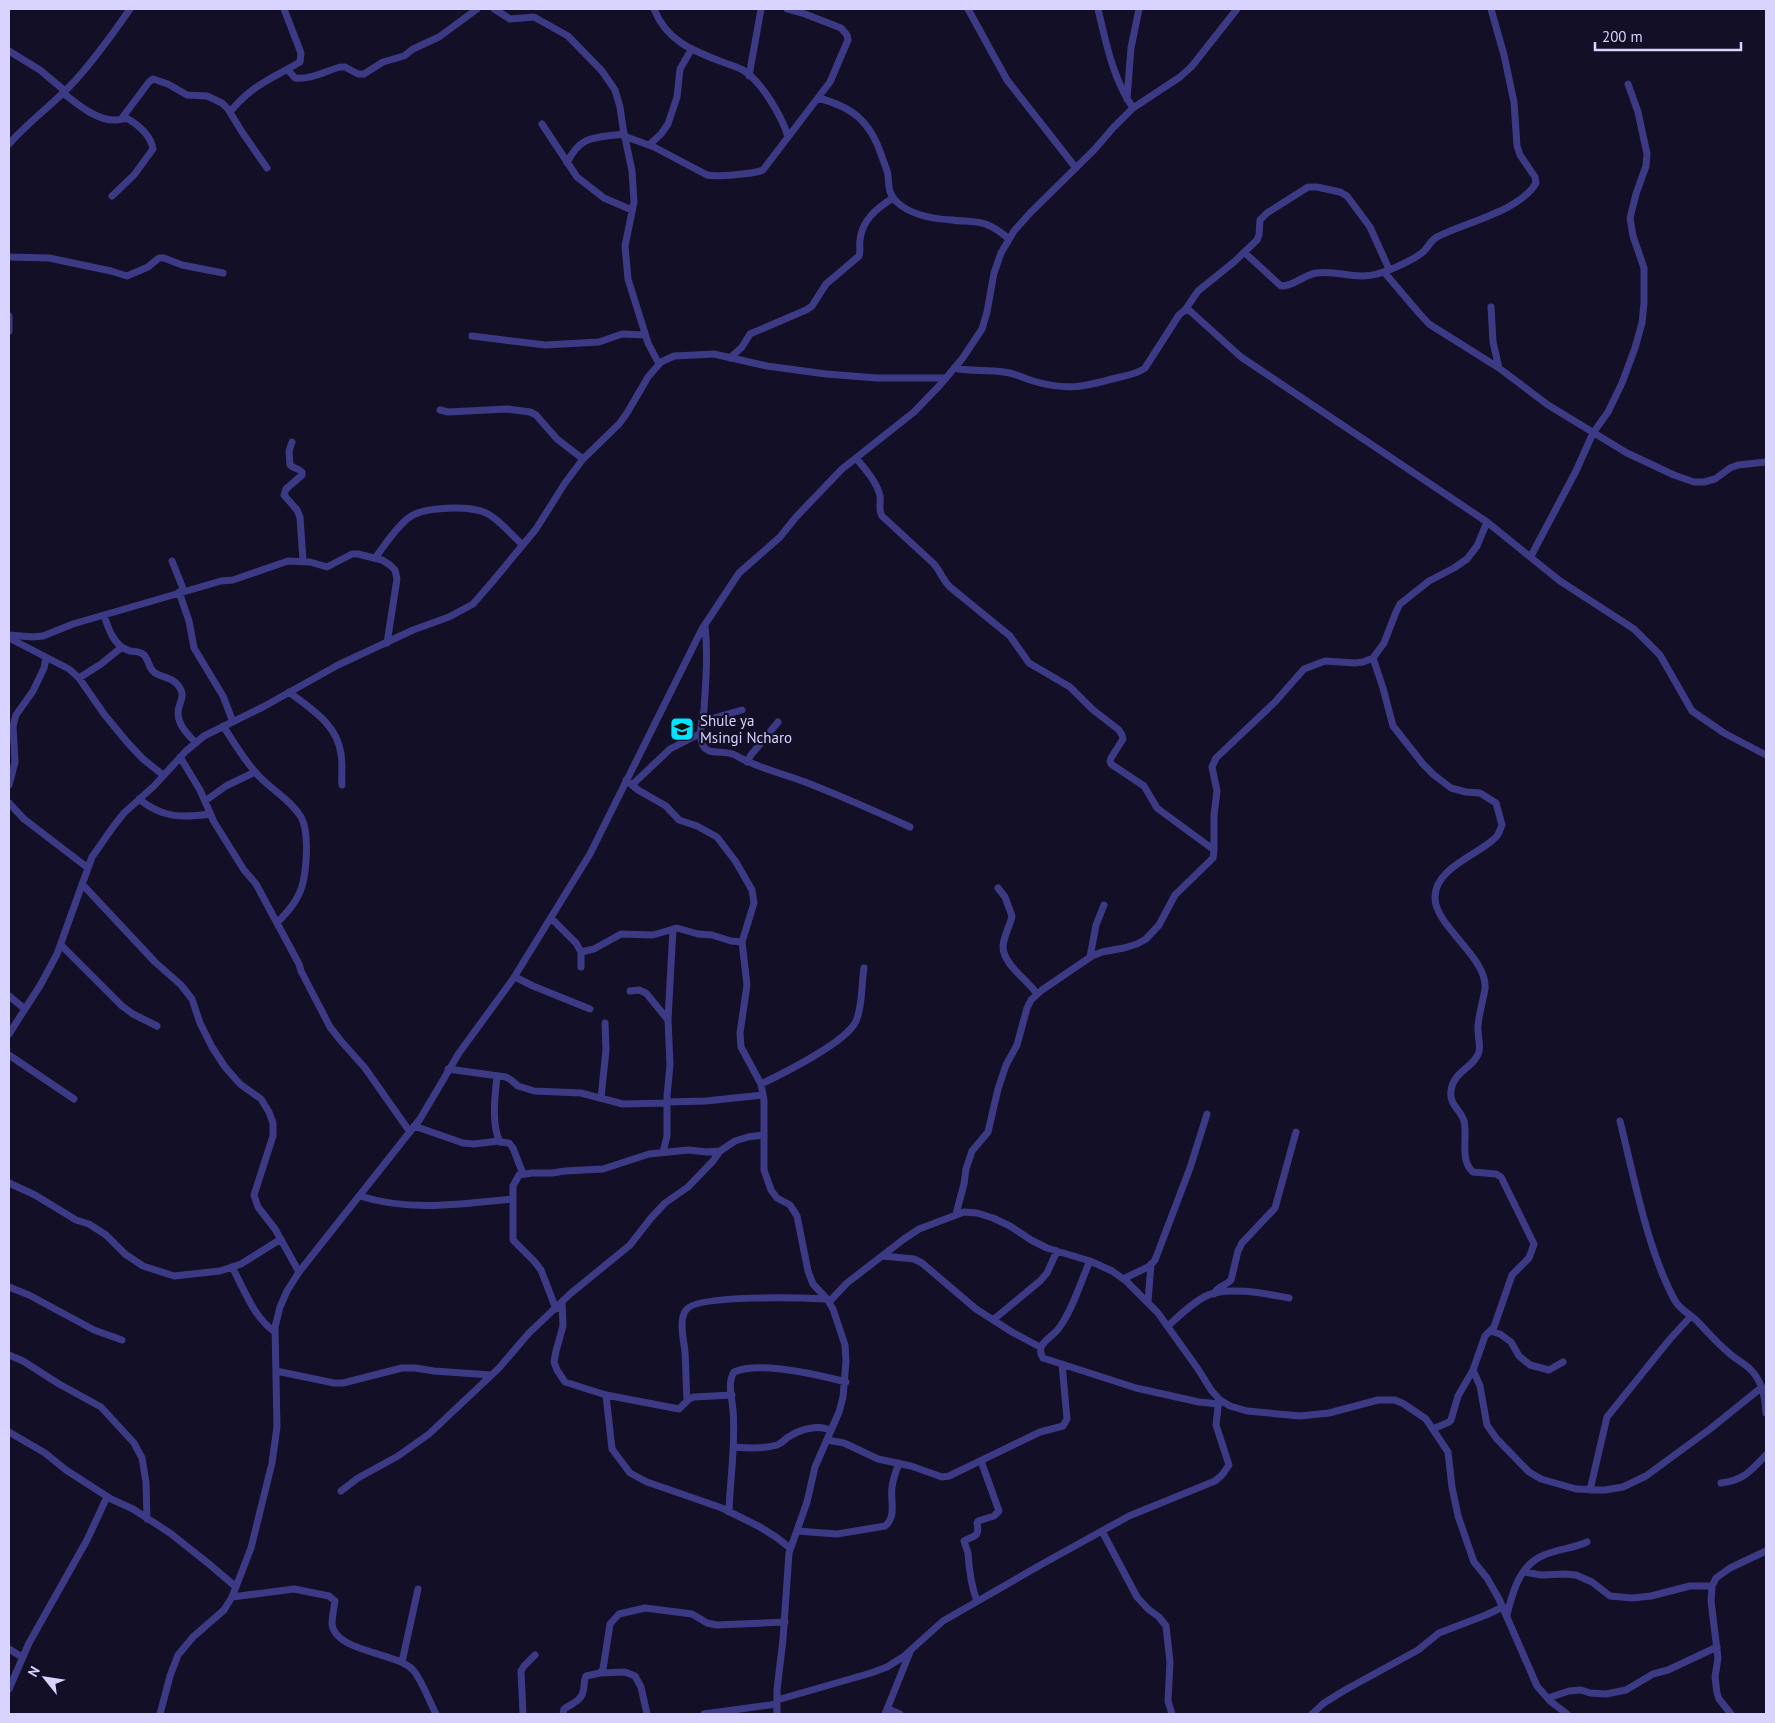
<svg xmlns="http://www.w3.org/2000/svg" width="1775" height="1723" font-family="'PT Sans',sans-serif">
<style>
.lines{fill:none;stroke-linecap:round;stroke-linejoin:round}
.minor{stroke:#3d3a85;stroke-width:7}
.labels{text-anchor:middle;dominant-baseline:central;stroke-width:4.5;stroke-linejoin:round;paint-order:stroke}
.poi-label{font-size:15px;fill:#d9d4ff;stroke:#130f26;text-anchor:start}
</style>
<rect width="100%" height="100%" fill="#130f26"/>
<g class="lines">
<path class="minor" d="M494,9L510,19L534,17L568,36L602,71L615,90L620,107L623,128L632,171L634,202L625,246L628,279L648,343L659,364
M654,9C667,42 694,51 725,63C731,65 737,67 743,70C761,81 782,116 788,137
M968,9L1007,80L1076,168
M1098,9C1106,43 1113,79 1133,108
M9,51L40,70L65,91
M288,70L295,78C310,80 326,71 340,67H345L358,74H364L383,62L404,56L413,49L439,37L477,9
M749,76L761,9
M63,93C77,104 97,121 116,120C120,120 124,118 128,119C139,125 151,136 153,149L134,175L112,196
M818,98C853,107 871,122 882,157C884,163 887,169 888,175C889,187 888,194 898,203C911,215 935,219 952,220C965,222 978,220 990,226C997,229 1003,234 1009,239
M1127,99L1131,48L1139,9
M230,112C252,85 271,79 300,62L301,53L284,9
M122,118L149,82L153,79L168,84L187,95L207,96L222,103L228,109L242,132L267,168
M542,124L577,177L604,198L632,210
M624,136L654,147L707,175C716,177 754,174 763,170L830,82L848,40L847,35L841,28L805,14L787,9
M9,144C28,122 51,106 71,85C93,62 112,35 130,9
M649,145L661,134L668,124L677,97L680,69L691,50
M567,163C581,134 596,138 624,134
M1244,252L1281,286C1295,286 1303,275 1316,273C1337,270 1357,280 1377,274C1389,271 1416,259 1424,251C1429,246 1431,240 1437,237C1466,222 1520,211 1536,183L1535,177L1520,155L1517,146L1514,102L1504,55L1491,9
M9,257L49,258L111,271L127,276L148,267L159,258H164L182,265L223,273
M1384,272L1418,312L1429,324L1499,368L1548,405L1627,453L1674,475L1694,482H1704L1715,479L1730,468L1738,465L1766,462
M1491,307L1493,342L1499,368
M1185,310L1198,291L1234,262L1257,240L1259,235L1260,220L1267,213L1308,187H1317L1340,192L1347,196L1370,227L1389,269
M9,316V331
M472,336L545,345L599,342L622,334L645,335
M730,358L742,347L750,334L806,310L812,306L826,284L859,256C861,250 859,246 860,240C862,220 877,208 893,198
M954,368C971,372 987,369 1004,372C1014,373 1023,378 1033,381C1067,391 1083,387 1116,378C1125,376 1137,374 1145,368L1179,315L1185,310L1190,311L1241,357L1487,522L1560,581L1634,629L1660,655L1692,711L1724,733L1766,755
M440,410L448,412L507,409L530,412L536,415L557,439L583,459
M292,442L289,451L290,465C294,469 299,468 302,472V475L286,489L284,495L297,510L300,517L303,561
M856,458C865,469 877,482 880,496C881,503 878,510 882,516L933,563C940,570 942,579 950,587L1010,636L1029,663L1070,687L1092,709L1119,730L1122,735L1123,739L1111,758L1110,761L1111,764L1144,786L1157,808L1214,850
M1531,556L1576,471L1593,433L1608,412L1622,383L1635,348L1642,323L1644,303V268L1633,236L1630,218L1636,194L1646,166L1647,154L1638,112L1628,84
M375,558C385,545 394,530 407,519C422,506 471,505 488,514C502,522 511,535 523,545
M172,561L184,591
M179,592L189,621L194,648L223,696L233,722
M104,615C108,628 114,647 130,651C135,652 140,651 144,655C150,661 148,670 157,674C164,678 171,677 177,684C188,697 178,701 178,713C178,725 188,735 196,743
M705,625C708,653 706,681 704,709C703,719 698,733 702,743C706,757 724,749 735,755C757,768 781,773 805,782C841,796 875,811 910,827
M9,635L33,637L43,636L73,624L221,581L233,580L288,561L310,562L327,567L352,554H358L382,560L390,565L395,570L397,579L387,643
M9,638L69,669L79,678L104,714L127,742L143,759L163,775
M1373,658L1383,688L1393,726L1423,764L1434,775L1451,788L1466,792L1480,793L1496,803L1502,825C1500,829 1499,835 1495,838C1478,855 1435,868 1435,897C1434,926 1488,957 1485,989C1483,1001 1479,1013 1478,1026C1477,1034 1481,1044 1479,1052C1474,1068 1453,1071 1451,1091C1449,1105 1461,1110 1464,1121C1468,1137 1459,1160 1473,1172L1496,1174L1501,1177L1534,1244L1529,1258L1512,1275L1494,1327L1485,1336L1473,1370L1458,1396L1451,1420L1449,1422L1433,1429
M79,678L101,664L122,647
M289,692C311,709 337,724 341,754C343,764 341,775 342,785
M703,721L742,710
M223,726C234,742 244,760 257,774C270,789 290,799 301,817C310,833 307,880 298,896C293,907 285,914 277,923
M180,757L200,790L214,822L244,870L256,884L299,964L301,971L330,1027L341,1041L365,1068L410,1132
M747,762L751,755L778,722
M626,780L638,790L666,806L679,820L697,826L717,837L736,862L752,890L754,903L742,942L747,985L740,1033L741,1047L761,1084L764,1100V1170L771,1190L777,1198L790,1205L797,1216L808,1271L813,1284L827,1299L833,1309L845,1345L846,1361L843,1397L839,1412L815,1467L807,1502L789,1553L783,1639L777,1690V1714
M9,785L15,762L13,726L16,715L33,691L44,668L46,658
M632,785L670,749L701,733
M139,799C162,818 182,818 210,814
M205,801L226,786L255,772
M9,803L24,819L88,868
M82,884L155,962L181,985L192,999L200,1023L212,1047L225,1067L240,1084L261,1099L269,1112L273,1123V1136L254,1195L258,1207L275,1229L299,1272
M998,888L1005,897L1012,916C1010,926 1004,935 1003,946C1003,965 1027,979 1037,994
M551,918L576,943L581,952V967
M61,945L122,1006L133,1014L157,1026
M581,952L594,949L621,934L653,935L677,928L698,934L712,935L731,941L742,942
M1090,957L1096,925L1104,905
M515,977L533,986L590,1009
M630,991L639,990L646,993L668,1020
M9,996L25,1009
M9,1034L41,984L57,954L92,857L113,827L124,813L154,786L186,751L204,736L263,707L338,665L413,630L449,617L473,604L493,581L536,529L565,483L583,459L619,424L627,413L648,377L661,362L674,356L714,354L767,366L826,374L877,378H946
M9,1055L74,1099
M448,1069L506,1077L511,1080L518,1086L534,1091L581,1093L623,1104L667,1103
M497,1076C495,1095 491,1125 500,1142L509,1143L513,1148L523,1174
M761,1084C782,1074 847,1042 856,1021C863,1005 861,985 864,968
M601,1098L606,1050L605,1023
M667,1102L706,1101L763,1095
M1620,1121C1634,1177 1647,1248 1674,1299C1680,1310 1687,1312 1696,1320C1706,1330 1716,1342 1728,1352C1734,1358 1742,1362 1749,1368C1762,1380 1765,1396 1766,1413
M414,1126L463,1143L474,1144L499,1141
M663,1152L667,1136V1096L670,1065L668,1019L673,929
M9,1183L35,1195L76,1220L89,1224L106,1235L125,1254L143,1266L174,1276L220,1271L241,1264L281,1239
M360,1196C409,1212 461,1204 512,1199
M956,1214L964,1184L966,1169L972,1151L988,1132L998,1089L1006,1065L1017,1045L1027,1008L1031,1000L1042,990L1092,956L1102,952L1124,948L1137,944L1146,939L1159,925L1175,895L1213,858L1214,850V815L1217,791L1212,767L1216,758L1275,702L1304,669L1325,661L1355,663L1363,662L1373,658L1384,643L1396,612L1400,604L1429,581L1454,568L1467,559L1477,546L1487,522
M883,1256L914,1259L922,1263L976,1309L1012,1332L1040,1347
M1090,1261C1080,1283 1073,1309 1059,1328C1052,1338 1034,1344 1043,1358L1136,1388L1199,1402L1218,1404
M232,1267C244,1289 254,1318 275,1332
M1123,1279L1150,1266L1155,1260L1190,1168L1207,1114
M9,1287L29,1295L94,1330L122,1340
M1214,1294C1217,1286 1226,1286 1231,1280L1238,1251L1242,1243L1275,1208L1296,1132
M562,1302L563,1326L556,1351L554,1362L557,1370L565,1382L606,1395L679,1409L689,1399L694,1397L732,1395
M829,1302L847,1283L904,1239L919,1229L964,1212L977,1213L993,1218L1010,1226L1031,1240L1047,1248L1090,1261L1112,1271L1126,1281L1158,1313L1198,1369L1211,1390L1220,1400L1230,1406L1247,1411L1300,1416L1329,1413L1378,1400H1395L1404,1404L1426,1419L1448,1452L1452,1487L1458,1516L1474,1562L1487,1578L1499,1599L1537,1686L1550,1701L1567,1714
M1148,1302L1151,1264
M556,1309L541,1270L534,1261L513,1240V1186L519,1175L532,1173H552L565,1171L603,1169L649,1154L689,1150L706,1152L720,1151
M993,1320L1040,1281L1047,1273L1057,1251
M1168,1326C1180,1315 1193,1302 1208,1295C1229,1286 1267,1294 1289,1298
M1490,1331L1500,1334L1511,1342L1519,1356L1530,1365L1549,1370L1563,1362
M9,1355L23,1361L59,1384L101,1407L134,1443L142,1458L146,1482L147,1519
M1473,1370L1480,1386L1487,1425L1496,1438L1529,1472L1541,1479L1576,1489L1605,1490L1623,1487L1646,1476L1710,1429L1762,1387
M276,1371L334,1383H343L402,1368H415L434,1371L491,1375
M606,1395L612,1449L630,1473L647,1482L722,1508L760,1527L776,1537L790,1548
M687,1401C686,1385 686,1368 685,1352C684,1343 682,1334 682,1325C682,1321 683,1314 686,1310C696,1294 805,1298 827,1299
M9,1432L45,1453L66,1470L111,1499L133,1509L170,1533L209,1564L236,1587
M827,1440L844,1443L878,1459L911,1466L942,1477L949,1476L1040,1432L1063,1426L1067,1419L1062,1364
M734,1447C748,1448 763,1449 777,1445C783,1443 785,1438 790,1436C801,1429 820,1424 831,1431
M1721,1483C1745,1480 1750,1471 1766,1455
M1590,1490L1607,1417L1670,1339L1691,1316
M341,1491L358,1478L398,1456L429,1434L499,1368L529,1333L570,1294L630,1245L651,1218L665,1203L688,1187L713,1161L720,1151L735,1141L748,1137L763,1135
M729,1512C730,1478 736,1444 733,1410C732,1398 727,1383 734,1372C759,1361 819,1375 846,1382
M797,1531L837,1534L885,1526C897,1517 890,1499 892,1487C893,1479 896,1471 899,1463
M1102,1531L1137,1597L1148,1609L1159,1617L1166,1626L1170,1662L1168,1701L1172,1714
M1524,1572L1541,1575L1565,1574L1576,1575L1592,1582L1610,1596L1632,1598L1651,1596L1690,1586H1712
M232,1597L294,1589L329,1596L335,1601C334,1608 332,1617 332,1624C335,1652 396,1652 413,1670C422,1680 429,1701 436,1714
M977,1601C971,1586 969,1569 968,1553C967,1549 965,1545 964,1541C974,1535 980,1538 977,1523L978,1521L994,1516L999,1511L981,1461
M1507,1615C1512,1594 1519,1566 1542,1556C1556,1549 1572,1549 1587,1542
M9,1649L22,1657
M402,1662L418,1589
M600,1673L625,1672L635,1676L641,1687L647,1714
M9,1689L29,1643L87,1540L107,1497
M1548,1698L1569,1691L1581,1690L1590,1693L1606,1694L1626,1690L1653,1674L1668,1670L1717,1647
M777,1700L871,1673L887,1667L903,1657L943,1621L1044,1563L1129,1516L1215,1481L1222,1475L1229,1465L1216,1425L1219,1399
M888,1709L900,1714
M160,1714L170,1676L178,1655L193,1637L224,1610L232,1597L251,1548L272,1463L277,1427L275,1327L280,1307L287,1291L299,1272L420,1119L459,1053L513,979L590,854L702,629L739,573L780,537L796,517L842,469L914,412L940,385L962,359L982,329L987,312L994,273L1001,253L1014,231L1031,212L1094,150L1113,128L1133,108L1180,77L1192,66L1237,9
M523,1714L521,1671L524,1666L535,1655
M563,1714L564,1709C571,1704 581,1701 583,1692C585,1686 583,1682 586,1676L600,1673L603,1669L610,1624L619,1614L645,1608L692,1614L707,1623L717,1625L785,1622
M704,1714L777,1704
M885,1714L910,1652
M1312,1714L1324,1703L1345,1690L1418,1650L1439,1633L1486,1615L1503,1607
M1731,1714L1719,1699L1717,1693L1715,1677L1718,1658L1711,1601L1712,1586L1716,1578L1730,1568L1766,1551"/>
</g>
<defs>
<g id="school-square" transform="scale(1.25)"><rect x="-9" y="-9" width="18" height="18" rx="4" fill="#00e5ff" stroke="#130f26"/><path d="M0-5L7-2L0 1L-7-2ZM-4 1L0 2.5L4 1V4Q0 6-4 4Z" fill="#111"/></g>
</defs>
<g fill-rule="evenodd">
<use href="#school-square" x="682" y="729"/>
</g>
<g class="labels">
<g class="poi-label">
<text x="700" y="720">Shule ya<tspan x="700" dy="17">Msingi Ncharo</tspan></text>
</g>
</g>
<rect width="1775" height="1723" fill="none" stroke="#d9d4ff" stroke-width="20"/>
<g transform="translate(45 1678) rotate(300)" stroke="#130f26" stroke-width="4" paint-order="stroke">
<path d="M0-4L9 19L0 12L-9 19Z" fill="#d9d4ff"/>
<text y="-8" font-size="14" font-weight="bold" text-anchor="middle" fill="#d9d4ff">N</text>
</g>
<path d="M1595 42v8h146v-8" fill="none" stroke="#d9d4ff" stroke-width="2.5"/>
<text x="1602" y="42" font-size="15" fill="#d9d4ff" stroke="#130f26" stroke-width="4" paint-order="stroke">200 m</text>
</svg>
